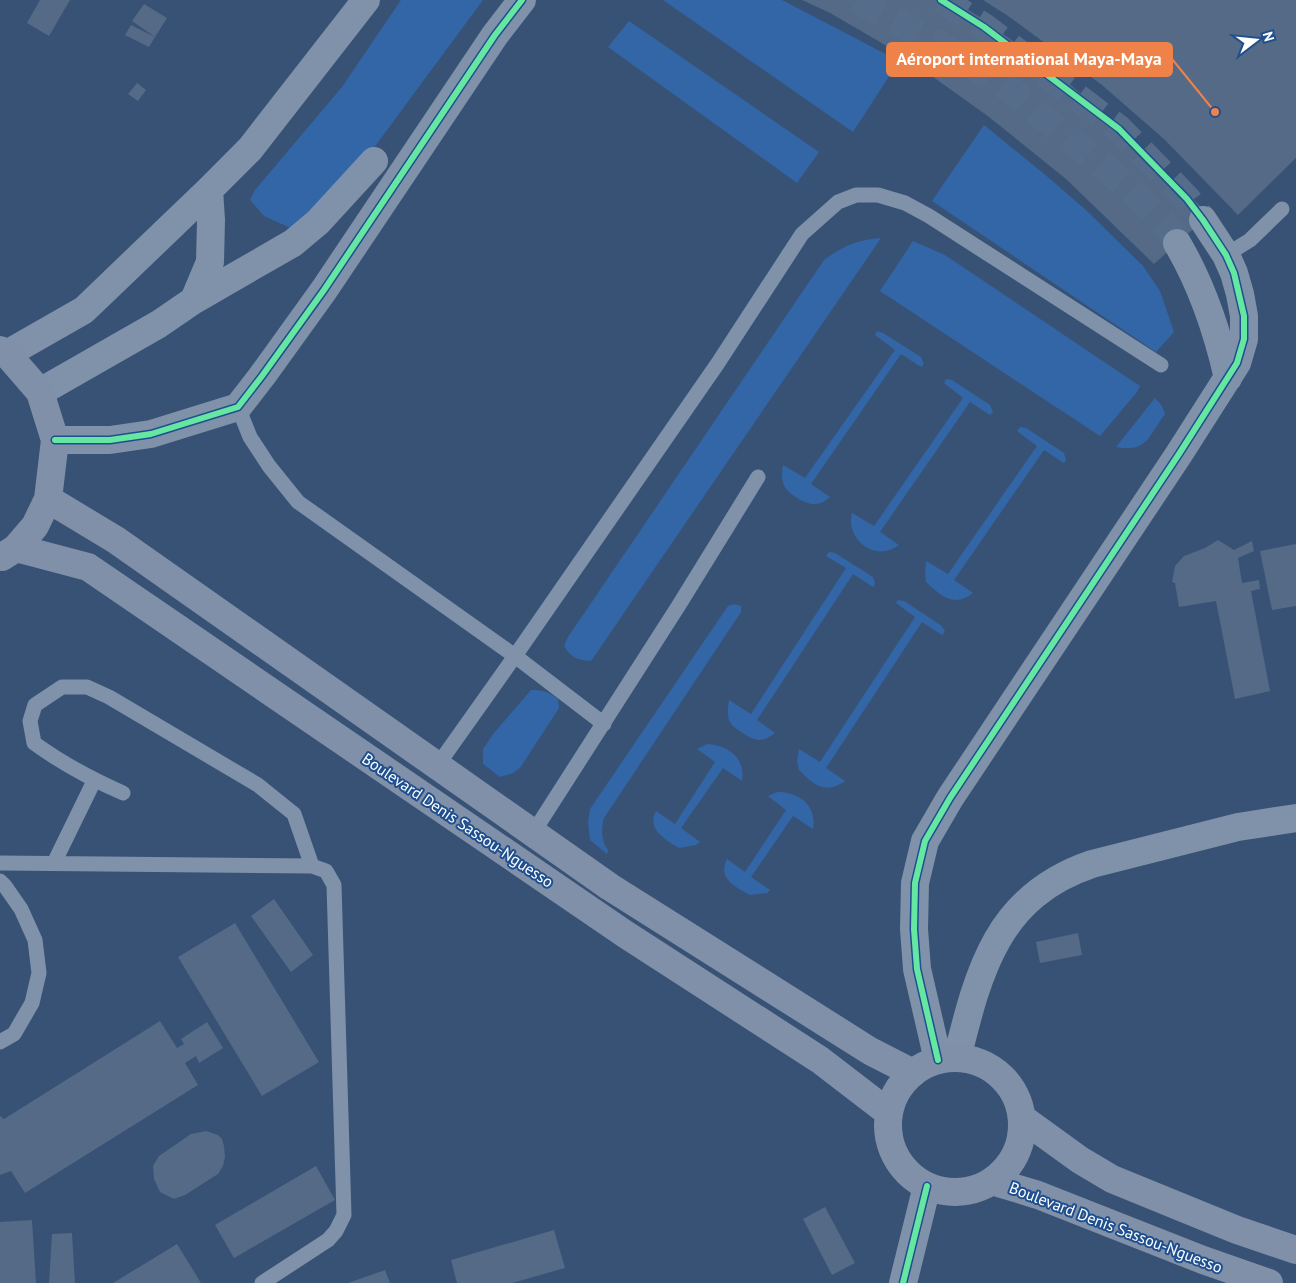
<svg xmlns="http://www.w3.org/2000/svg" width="1296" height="1283" font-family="'PT Sans',sans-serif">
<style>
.green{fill:#3366a6}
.building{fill:#546a86}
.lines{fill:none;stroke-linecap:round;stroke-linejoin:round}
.street-tunnel{stroke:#566c8b;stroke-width:28;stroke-dasharray:28 14;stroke-linecap:butt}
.lane{stroke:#7f92a9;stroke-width:15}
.street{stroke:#7f92a9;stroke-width:28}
.primary{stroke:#7f90a8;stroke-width:28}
.cycleway-casing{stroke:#1f4f8f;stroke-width:9}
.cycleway{stroke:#66e7a1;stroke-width:6}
.labels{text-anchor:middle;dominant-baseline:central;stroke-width:4;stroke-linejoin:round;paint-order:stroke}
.street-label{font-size:16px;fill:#fff;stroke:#1f4f8f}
.leader{fill:none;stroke:#ee8249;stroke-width:2}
.callout-dot{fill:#ee8249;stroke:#1f4f8f;stroke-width:2}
.callout{fill:#ee8249;stroke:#ee8249;stroke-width:2}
.callout-label{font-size:18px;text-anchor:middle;font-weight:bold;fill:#fff}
</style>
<rect width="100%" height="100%" fill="#385276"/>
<path class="green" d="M401,0H483L376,145L328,204L297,231L264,216L250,200L255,190L342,87Z
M663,0H782L899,61L853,132Z
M629,21L819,152L797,183L608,47Z
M984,125L1043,173L1087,211L1143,266L1160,291L1174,332L1156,352L932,201Z
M881,238L591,661C578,660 571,658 564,646L568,637L824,260C843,246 857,240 881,238Z
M913,241L945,255L1140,386L1137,392L1100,436L880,291Z
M877,331L883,333L921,357L924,364L921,367L901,354L811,484L830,497C817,508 808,505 794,496C790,493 785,489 784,485C781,478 782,472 783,465L805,478L895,350L875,335Z
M946,379L952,380L990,405L993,412L990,415L970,402L880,532L899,545C876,563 845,540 852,513L874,526L963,398L944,383Z
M1155,398L1162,406L1165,414C1148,437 1147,453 1116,447Z
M1020,427L1026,428L1064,453L1066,460L1064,463L1044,450L954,580L973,593C954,608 941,596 926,582L925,573L926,561L948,574L1037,446L1017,431Z
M829,552L835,553L873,577L875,584L873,587L853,574L757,720L775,733C761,744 754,741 740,731C736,729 731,725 729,720C727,713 728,707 729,700L751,714L846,568L826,556Z
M898,600L904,601L942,626L945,632L942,635L922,622L826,768L845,781C825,795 814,785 799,770L797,761L799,749L820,762L915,617L896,603Z
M734,604L741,606V612L604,818C601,828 601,841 608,850L607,854L590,840L588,822L590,809L728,606Z
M531,690C543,690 549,692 558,699L559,708L520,768L513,773L500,777L483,764V749L494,733Z
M707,744C728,745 746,758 742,781L723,768L681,828L700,842L696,845L679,848C666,840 646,829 656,811L675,824L715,762L697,749Z
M777,792C799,792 817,805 813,829L793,816L751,877L770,890L767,893L750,895C735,887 717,878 727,859L745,872L786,810L768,796Z"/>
<path class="building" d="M40,0H70L49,36L27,23Z
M802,0H952L983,19L1065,80L1139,145L1209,215L1154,264L1066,179L989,117L904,56L830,13Z
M983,0H1296V158L1238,215L1165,140L1102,85L1008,16Z
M144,4L167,18L155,37L132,21Z
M131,25L155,37L149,47L125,35Z
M137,83L146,90L138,101L128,94Z
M1218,540L1234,550L1252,541L1254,551L1238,558L1242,583L1259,580L1260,589L1251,591L1270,691L1235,699L1216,601L1179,607L1175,583L1172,582L1175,566L1184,556L1205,548Z
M1296,544V606L1272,610L1260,551Z
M274,899L313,955L291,972L251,916Z
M235,923L319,1062L262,1096L178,957Z
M1078,933L1082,955L1040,963L1036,942Z
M160,1021L177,1048L184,1044L181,1039L207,1022L223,1048L199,1063L196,1056L185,1063L198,1085L25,1193L11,1171L0,1175V1116L4,1119Z
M206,1131L218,1135L222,1139L224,1146L225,1157L223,1166L218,1174L185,1195L174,1199L160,1192L154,1179L153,1166L159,1156L191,1134Z
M316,1166L335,1200L234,1258L215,1225Z
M825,1207L855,1263L832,1275L803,1219Z
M32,1220L36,1283H0V1222Z
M554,1230L565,1268L512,1283H457L451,1260Z
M72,1233L75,1283H49L52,1234Z
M177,1244L201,1283H113Z
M385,1270L390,1283H348Z"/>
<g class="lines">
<path class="street-tunnel" d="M857,0L942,46L1008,88L1125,184L1169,229L1177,243
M941,0L984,27L1119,129L1187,199L1203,220"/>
<path class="lane" d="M1226,255L1250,240L1282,209
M238,407L250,437L269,466L298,502L515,656L604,724
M437,766L515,656L718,363L802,234L838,202L856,195H878L905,203L929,216L1161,365
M123,793C91,779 63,764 34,743L30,721L35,705L62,687H87L109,697L258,785L294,814L312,866
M533,833L679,605L758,477
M0,863L312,866L326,871L334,885L344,1215L336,1231L328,1240L262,1283
M54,863L94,781
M0,881L5,886L21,909L35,940L39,973L32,1003L14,1034L0,1042"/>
<path class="street" d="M1177,243C1202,285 1217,330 1228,378
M194,300L210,262L211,220L209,190
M7,354L84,310L209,190L250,149L366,0
M40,392L159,324L194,300L293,243L318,222L374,161
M55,440H110L151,434L238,407L262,376L324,290L495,35L522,0
M957,1058C979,970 997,896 1092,864L1238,827L1296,818
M938,1060L917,969L914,929L915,883L925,841L950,798L1179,454L1237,363L1244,339V316L1240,294L1234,273L1226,255L1203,220
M903,1283L927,1186"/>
<path class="primary" d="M0,350L7,354L40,392L55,440L48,499L35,526L16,548L2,557
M48,499L116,540L610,887L870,1051L913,1073
M16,548L88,567L625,934L820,1060L889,1113
M888 1125a67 67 0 1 1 134 0a67 67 0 1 1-134 0Z
M1022,1118L1080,1160L1112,1179L1237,1230L1296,1250
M992,1181L1038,1195L1203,1260L1269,1283"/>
<g class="cycleway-casing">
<path id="cycleway" d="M55,440H110L151,434L238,407L262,376L324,290L495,35L522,0
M938,1060L917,969L914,929L915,883L925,841L950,798L1179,454L1237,363L1244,339V316L1234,273L1226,255L1203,220L1187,199L1119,129L984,27L941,0
M903,1283L927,1186"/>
</g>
<use href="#cycleway" class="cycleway"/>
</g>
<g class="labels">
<g class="street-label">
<text transform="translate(458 820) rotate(34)">Boulevard Denis Sassou-Nguesso</text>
<text transform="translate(1116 1227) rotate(21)">Boulevard Denis Sassou-Nguesso</text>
</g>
</g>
<path class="leader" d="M1215 112L1172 59"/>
<circle class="callout-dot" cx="1215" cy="112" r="5"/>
<rect class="callout" x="887" y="43" width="285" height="33" rx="5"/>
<g class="callout-label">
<text x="1029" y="65">Aéroport international Maya-Maya</text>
</g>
<g transform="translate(1256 40) rotate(74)" stroke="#1f4f8f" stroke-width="4" paint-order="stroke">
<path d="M0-4L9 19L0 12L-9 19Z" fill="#ffffff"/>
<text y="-8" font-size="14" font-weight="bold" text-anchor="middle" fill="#ffffff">N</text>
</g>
</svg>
